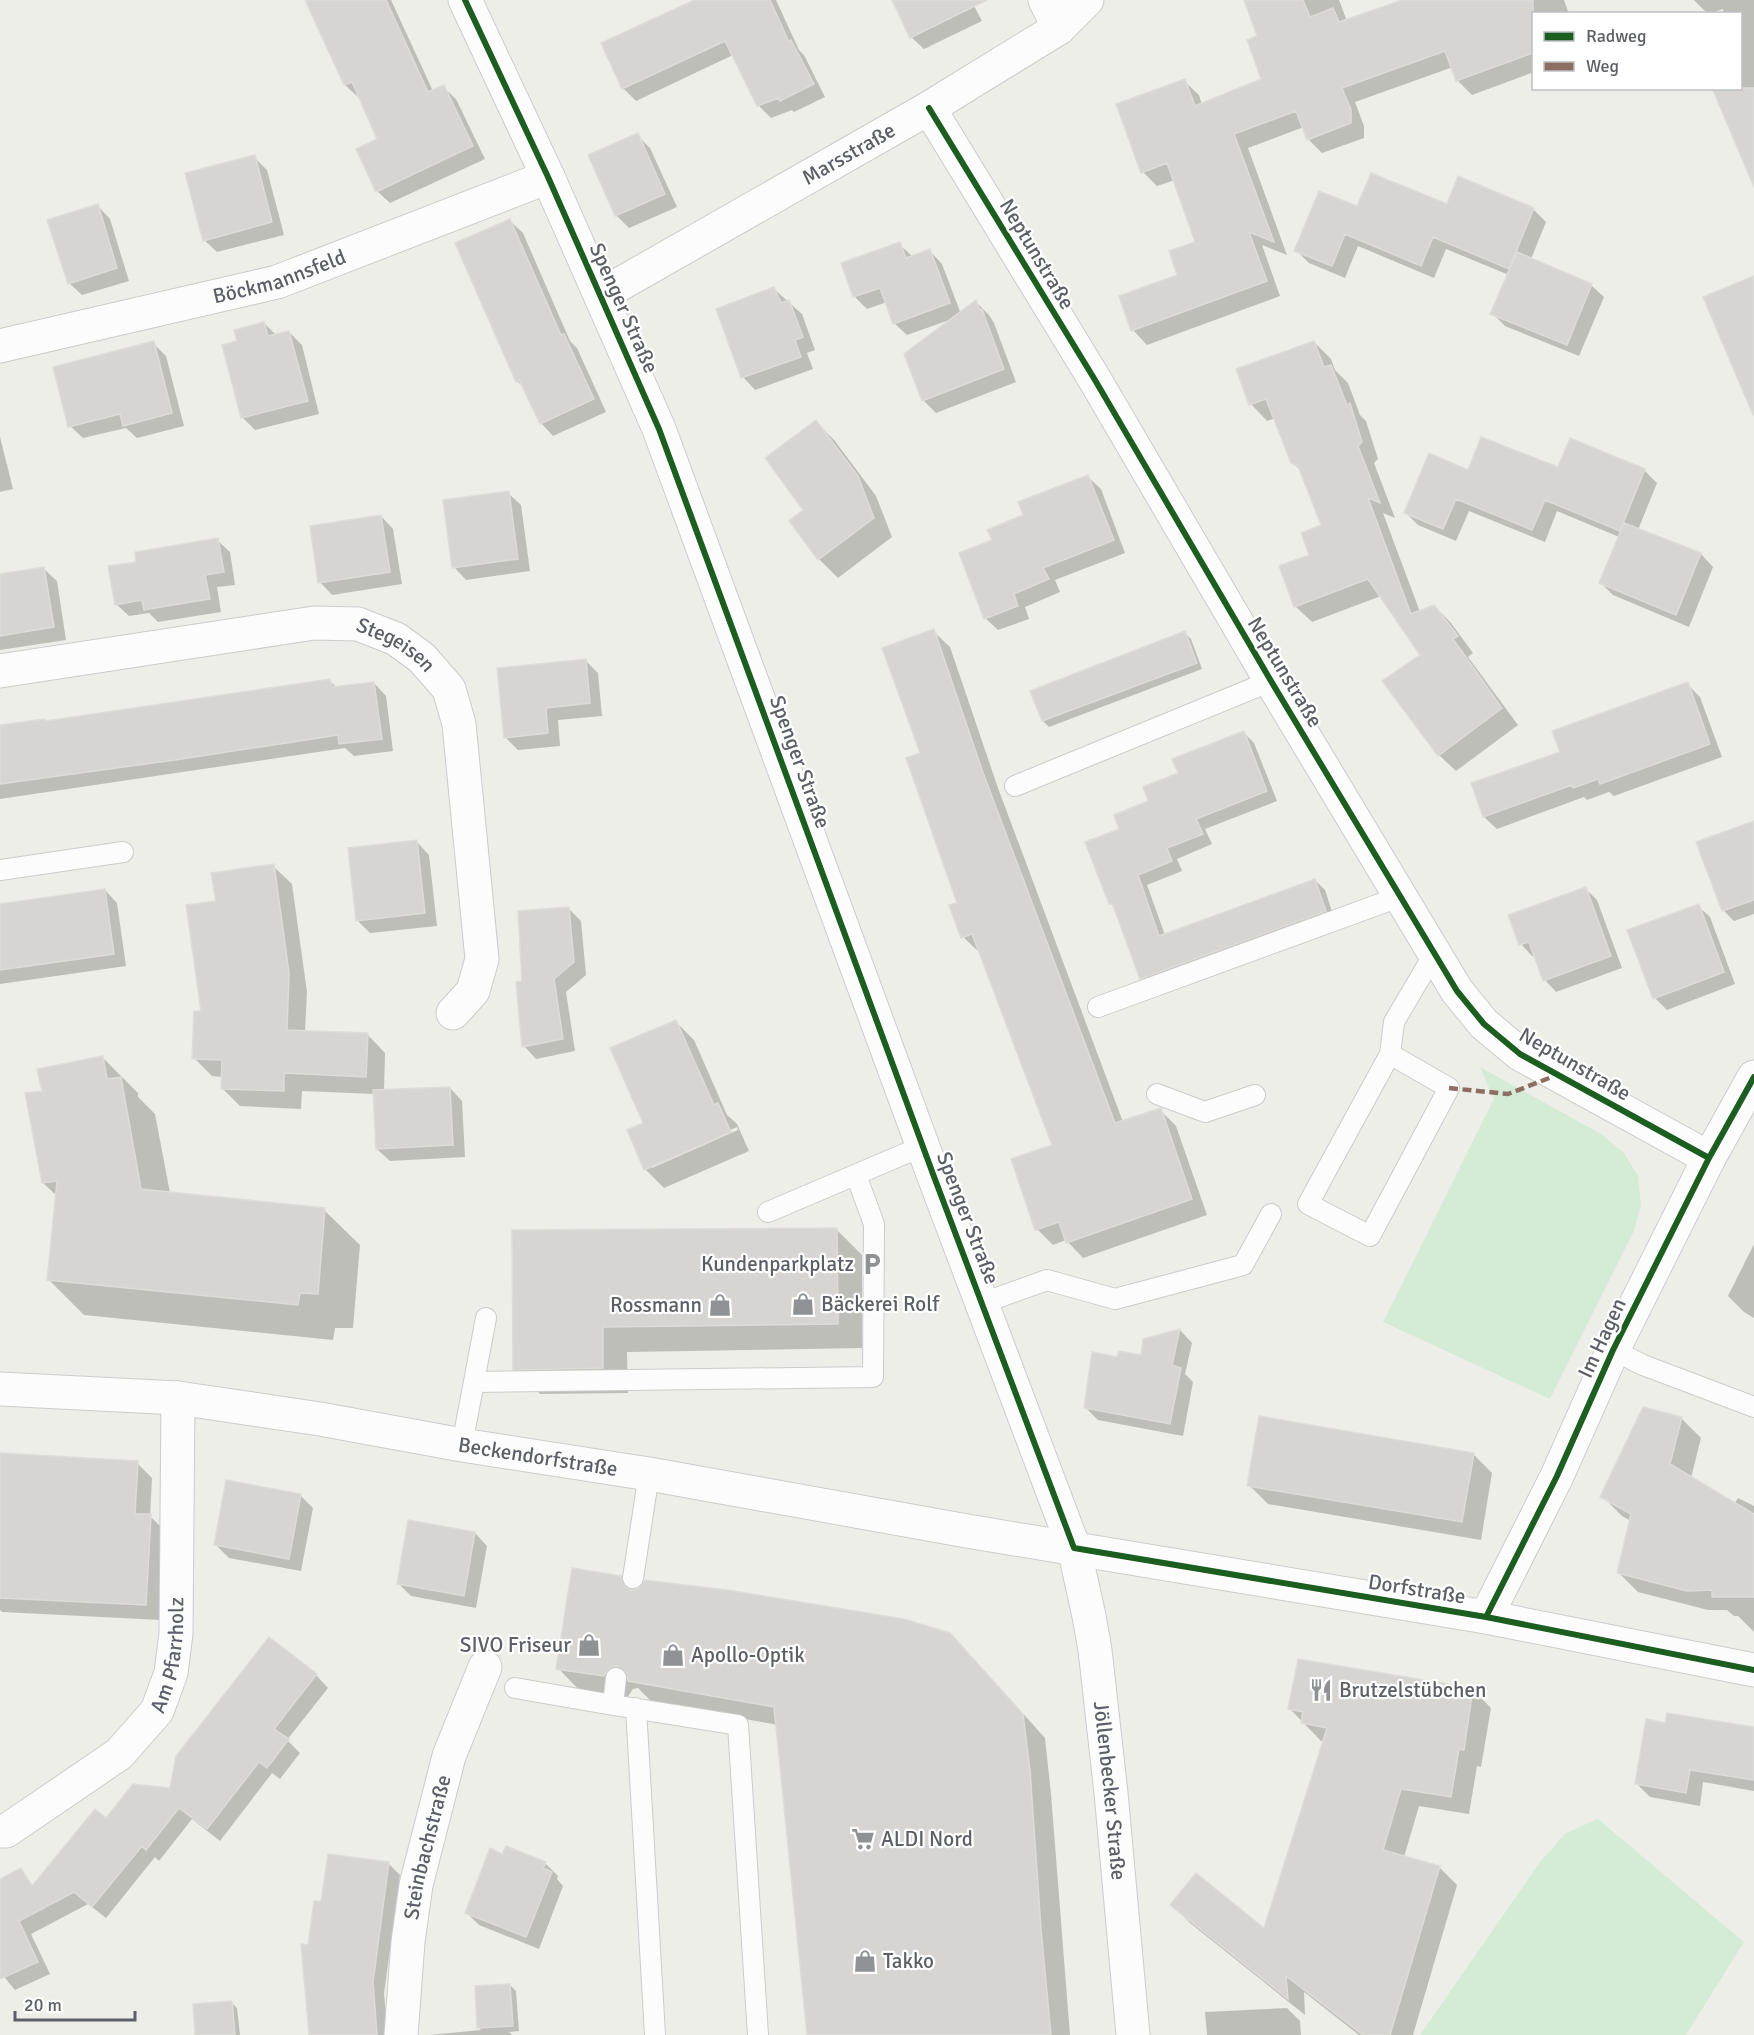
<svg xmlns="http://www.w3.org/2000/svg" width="1754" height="2035" font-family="Signika,sans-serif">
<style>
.green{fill:#d4ecd6}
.shadow{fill:#0003;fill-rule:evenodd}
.building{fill:#d6d5d2;stroke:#dedcd6;stroke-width:1.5}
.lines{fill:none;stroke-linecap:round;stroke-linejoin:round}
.lane-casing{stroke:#caccca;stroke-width:22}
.street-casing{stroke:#caccca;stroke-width:35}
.secondary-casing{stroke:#ccc;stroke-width:35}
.lane{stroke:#fcfcfc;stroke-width:20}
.street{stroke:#fcfcfc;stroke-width:33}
.secondary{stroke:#fcfcfc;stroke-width:33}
.quiet{stroke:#8d6e63;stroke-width:4.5;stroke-dasharray:9 4.5;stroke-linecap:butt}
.cycleway-casing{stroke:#fff;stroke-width:10}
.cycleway{stroke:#1b5e20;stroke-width:6}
.labels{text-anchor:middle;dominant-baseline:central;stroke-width:4.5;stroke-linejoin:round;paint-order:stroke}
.street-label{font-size:21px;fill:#5c5f67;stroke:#fff}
.poi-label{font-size:21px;fill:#5c5f67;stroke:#fff;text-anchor:start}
</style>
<rect width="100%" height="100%" fill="#eeeee8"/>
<path class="green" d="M1480,1067L1601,1134L1624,1153L1638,1176L1641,1205L1634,1231L1550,1399L1383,1322L1494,1099Z
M1598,1819L1744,1942L1686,2035H1420L1540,1862L1566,1833Z"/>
<path class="shadow" d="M307,0H391L433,91L443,87L456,99L485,159L390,203L377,191L379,140L360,96L358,97L345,85Z
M698,0H776L799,50L804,55L825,97L794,112L792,110L771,118L758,105L733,55L636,101L623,88Z
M894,0H971L982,21L924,49L911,37Z
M1245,0H1339L1347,21L1404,0H1564L1569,14H1534V72L1472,95L1458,81L1453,67L1355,102L1364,126V138L1322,153L1308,139L1304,127L1248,148L1287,255L1262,245L1280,296L1147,345L1133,330L1179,276L1197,242L1175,180L1157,186L1143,172L1184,81L1199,95L1202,105L1263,80L1259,37Z
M1694,0H1754V175L1740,88V14H1724L1723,9L1708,14Z
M637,135L650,148L677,207L629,228L616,215Z
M254,157L267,170L284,235L217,252L204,240Z
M98,206L110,219L129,281L82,295L69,283Z
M1447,206L1533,209L1546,222L1531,259L1591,285L1604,297L1579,356L1505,326L1492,313L1509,275L1446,249L1434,278L1358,246L1345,278L1309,263L1296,250L1358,208Z
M510,221L523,233L570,341L577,348L606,412L553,436L541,423L524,388L517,381Z
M899,244L913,257L930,251L942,264L961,314L976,302L989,315L994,323L1016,382L936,413L923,400L952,319L907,335L894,323L887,302L867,309L854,296Z
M774,289L802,314L815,350L807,353L813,369L755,390L743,377Z
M264,323L276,335L289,332L302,345L319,414L255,430L242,417L239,342Z
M1314,342L1331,359L1335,370L1348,383L1360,415L1366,421L1378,459L1374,463L1395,518L1383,513L1420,612L1434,606L1451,623L1473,653L1468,657L1518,725L1456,771L1439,755L1422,655L1381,596L1312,622L1295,606L1322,526L1302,472L1292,462L1275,418L1267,421L1251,404Z
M153,343L166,356L184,426L137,438L126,428L83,438L70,426Z
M816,422L835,441L876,496L892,537L838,578L819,559L806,511Z
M0,437L13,489L0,492Z
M1559,469L1644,470L1657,483L1638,530L1701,554L1713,567L1689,627L1613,595L1601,583L1619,537L1557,511L1545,542L1469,511L1456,541L1418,525L1406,513L1468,472Z
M1088,477L1101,489L1125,553L1055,580L1060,592L1025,607L1029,619L998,630L985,618L1025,516Z
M508,493L521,505L530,571L466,580L454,567Z
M381,516L393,529L402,584L332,595L320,582Z
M217,540L230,552L235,585L217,587L221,612L158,622L149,613L129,616L116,604L138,563Z
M44,569L57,581L66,640L0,650V576Z
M933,631L950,647L998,788L1123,1122L1160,1110L1176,1126L1207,1215L1083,1258L1066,1240L1053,1245L1037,1229L1054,1146L980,953L963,937L959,904L922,754Z
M1185,633L1191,639L1202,669L1049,727L1043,721Z
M585,660L598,673L602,716L558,720L560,746L518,750L505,737Z
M330,681L337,688L374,683L386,696L393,751L354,756L345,748L0,799V728Z
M1687,684L1700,697L1722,757L1614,796L1609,792L1587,800L1584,797L1497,829L1484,817L1472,784L1562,753Z
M1244,733L1254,743L1277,801L1205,829L1212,844L1177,859L1182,871L1147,885L1165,935L1315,880L1325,890L1335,921L1151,988L1141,978L1116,909L1110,903L1121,830L1180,774Z
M1754,823V914L1734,921L1723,910Z
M417,842L429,855L437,926L370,933L357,920Z
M273,866L292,884L307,992L305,1032L367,1034L385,1053L384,1091L450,1088L462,1101L465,1157L390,1161L377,1149L375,1094L302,1091L301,1109L240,1106L222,1088L223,1077L212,1076L194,1058L203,1012L218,903Z
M1585,888L1597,900L1622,968L1556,992L1545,980L1536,955L1532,956L1521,944Z
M105,890L117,903L126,966L0,984V905Z
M1698,906L1710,917L1735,984L1667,1010L1655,998Z
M568,908L581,921L586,975L566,992L575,1051L536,1059L524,1046L523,982Z
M675,1021L694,1040L727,1115L737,1124L749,1151L664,1188L645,1169V1124ZM737,1127L738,1130L652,1168V1165Z
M102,1057L138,1093V1097L155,1114L170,1193L324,1210L360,1245L353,1328H335L333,1340L84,1315L49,1280L57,1196L43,1183V1092Z
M837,1230L862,1255V1348L627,1352L628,1393L540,1394L515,1369L513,1232Z
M1754,1244V1318L1744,1312L1728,1296Z
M1180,1330L1192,1343L1185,1374L1193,1382L1183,1436L1098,1420L1085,1407L1119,1359L1142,1356L1145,1340Z
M1681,1418L1701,1438L1691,1478L1734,1504L1738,1498L1754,1506V1632L1738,1616H1734L1727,1610H1708L1638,1592L1618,1572L1631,1521L1622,1516L1602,1496Z
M0,1454L137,1463L152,1478L150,1516L165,1531L161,1620L2,1612L0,1610Z
M1473,1454L1492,1473L1481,1540L1268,1504L1249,1485Z
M300,1495L313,1508L301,1571L229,1558L216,1545Z
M475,1533L487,1546L476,1608L411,1596L398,1583Z
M620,1578L634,1591L949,1634L972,1657L1045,1738L1051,1794L1070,2035H808L778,1725L652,1702L638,1688L633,1689L627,1698L580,1691L558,1668Z
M269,1639L316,1675L328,1688L287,1740L300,1753L280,1779L272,1773L220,1841L192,1819L159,1861L155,1857L106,1918L88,1904L31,1934L50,1974L15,1990L0,1972V1889L25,1877L34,1886L106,1820L171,1790Z
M1299,1661L1473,1690L1491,1708L1481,1767L1477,1766L1469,1814L1419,1806L1404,1857L1439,1867L1457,1885L1413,2035H1359L1304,1992L1305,2015L1190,1923L1172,1905L1265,1930L1324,1742L1321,1741L1290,1709Z
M1666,1724L1754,1729V1791L1703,1782L1700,1806L1650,1797L1636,1783Z
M388,1863L400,1875L384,1994L388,2035H311L309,1947L322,1903Z
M545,1863L558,1876L557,1879L563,1886L539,1949L479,1925L466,1912Z
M510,1985L516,1991L519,2031L509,2032L512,2035H429L481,2030L479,2028Z
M231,2002L237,2008L240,2035H197Z
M1287,2008L1300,2021L1301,2035H1207L1205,2012Z"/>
<path class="building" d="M305,0H386L428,92L444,85L473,146L376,192L356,149L377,139L352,82L344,85Z
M694,0H770L789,42L791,40L814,84L780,101L779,98L757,106L725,41L622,89L601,43Z
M892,0H987L910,38Z
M1244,0H1303L1310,17L1333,8L1339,22L1402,0H1533V53L1456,81L1445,51L1342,88L1351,110V123L1307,140L1296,111L1234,134L1274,242L1249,232L1267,281L1131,331L1119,296L1177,275L1169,251L1195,242L1167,163L1141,173L1116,104L1185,79L1195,106L1261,79L1247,40L1257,36Z
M1712,88H1754V187Z
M638,133L665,194L615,216L588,155Z
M255,155L272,222L203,241L185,173Z
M1371,173L1447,204L1458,176L1534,208L1509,269L1433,237L1421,266L1345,234L1332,266L1294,251L1319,191L1357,206Z
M98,204L117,268L68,284L47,220Z
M510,219L561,335L564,334L594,399L540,424L519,380L516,382L455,243Z
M900,242L906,258L930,249L950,303L893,324L880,288L853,297L841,263Z
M1517,252L1592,284L1567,345L1490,314Z
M1754,276V415H1753L1703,297Z
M774,287L781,303L789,300L796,318L803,337L795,340L801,357L741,378L716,309Z
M976,300L980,310L982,309L1004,369L922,401L904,354Z
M264,322L268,336L289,331L308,401L241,418L222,345L237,341L234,330Z
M154,341L172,413L123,426L120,414L68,427L53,367Z
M1314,341L1324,367L1331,365L1347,405L1350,403L1362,442L1358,446L1380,503L1368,498L1411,614L1434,605L1458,636L1453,639L1502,708L1438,756L1382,681L1420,655L1368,579L1294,607L1279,566L1309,555L1301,533L1321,525L1298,466L1291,463L1266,399L1249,405L1236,369Z
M816,420L858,476L874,518L818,560L789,521L803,510L765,458Z
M1481,437L1558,467L1570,438L1645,469L1620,531L1545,500L1532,530L1456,499L1443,529L1404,513L1429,453L1468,470Z
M1088,475L1114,540L1043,568L1049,579L1014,594L1018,606L984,619L959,553L992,540L987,530L1023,515L1018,502Z
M509,491L518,559L452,568L443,500Z
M381,515L390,572L318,583L310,526Z
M1624,523L1701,553L1676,615L1599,583Z
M218,538L224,572L205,575L210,599L144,610L142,600L115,605L108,566L136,562L135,552Z
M44,567L54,627L0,636V574Z
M934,629L982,770L1115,1123L1161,1108L1192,1199L1066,1243L1059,1222L1035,1230L1011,1159L1052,1145L972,934L961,938L949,905L957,903L906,758L920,753L882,648Z
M1185,631L1197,663L1042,721L1030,691Z
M586,659L590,703L546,708L548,733L504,738L497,668Z
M330,679L332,687L374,682L382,739L339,744L338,735L175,760L0,784V725L45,719L46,721Z
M1688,682L1710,744L1600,784L1598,779L1573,788L1572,785L1483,817L1471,783L1560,752L1552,731Z
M1244,731L1267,791L1196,819L1203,834L1167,848L1172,861L1138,875L1159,936L1315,879L1326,911L1140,979L1112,903L1109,904L1085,842L1119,829L1114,815L1148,801L1143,787L1178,773L1172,759Z
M1754,821V900L1722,911L1696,842Z
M417,840L425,913L356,921L348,848Z
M274,864L289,973L287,1030L368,1033L366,1077L284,1073V1091L221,1089L222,1060L192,1059L194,1011H201L186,905L216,901L211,873Z
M1586,887L1611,956L1543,981L1529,942L1519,945L1508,915Z
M105,889L114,954L0,970V904Z
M1699,904L1724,972L1653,999L1627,930Z
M569,907L574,962L554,979L563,1039L522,1047L516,982L522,981L518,911Z
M676,1020L714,1105L718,1103L731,1132L644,1170L627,1130L643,1123L610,1048Z
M103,1056L107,1079L121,1077L141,1189L325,1208L318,1294L300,1293L298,1305L47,1280L57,1181L42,1183L25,1093L42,1091L37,1069Z
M450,1087L453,1145L376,1149L373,1090Z
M837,1228L838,1324L603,1327V1368L513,1370L512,1230Z
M1180,1329L1172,1365L1181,1368L1170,1424L1084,1408L1092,1352L1117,1357L1119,1351L1141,1355L1143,1339Z
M1643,1407L1682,1417L1670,1464L1754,1514V1597H1712V1590L1687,1591L1617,1573L1631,1514L1600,1497Z
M1259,1416L1474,1453L1462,1522L1247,1486Z
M0,1453L138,1461L135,1514H151L146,1605L0,1598Z
M226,1480L301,1494L289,1559L214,1545Z
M408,1520L475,1532L464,1596L397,1584Z
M572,1568L621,1576L622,1583L631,1590L638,1589L645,1580L727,1590L904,1619L950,1633L1023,1714L1030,1770L1041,1929L1051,2035H807L774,1707L628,1681L627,1673L618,1666L611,1667L604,1676L556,1669Z
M269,1637L317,1674L274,1729L289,1739L267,1768L259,1762L207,1829L179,1808L146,1850L142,1846L92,1907L74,1892L19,1921L38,1962L0,1979V1879L21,1868L32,1886L95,1809L106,1818L133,1784L170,1788L176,1756Z
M1298,1659L1473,1688L1464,1750L1459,1749L1451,1797L1401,1789L1383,1850L1440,1866L1390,2035H1363L1286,1976L1288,1999L1170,1905L1196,1873L1264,1928L1327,1728L1301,1723L1303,1712L1288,1709Z
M1667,1713L1754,1727V1780L1690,1770L1686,1793L1635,1784L1646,1719L1665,1723Z
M506,1846L546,1862L543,1868L552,1872L526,1937L465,1913L490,1848L502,1854Z
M328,1854L389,1862L373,1982L377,2035H309L301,1944L308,1945L314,1901H321Z
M510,1984L513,2026L477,2028L475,1986Z
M232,2001L235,2035H195L193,2004Z"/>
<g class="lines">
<g class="lane-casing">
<path id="lane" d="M1015,786L1271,681
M0,870L123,852
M1098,1007L1399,897
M1390,1054L1449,1088L1370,1236L1308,1204L1390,1054L1394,1022L1434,954
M1157,1094L1205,1112L1255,1095
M768,1212L923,1146
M983,1303L1047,1280L1115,1299L1243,1265L1271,1214
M1613,1350L1643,1365L1754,1407
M474,1382L873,1377L874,1224L856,1175
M462,1445L486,1318
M633,1578L649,1474
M616,1678L613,1705L738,1725L758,2035
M515,1688L613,1705
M636,1708L655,2035"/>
</g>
<g class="street-casing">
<g id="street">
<path d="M1045,0L1059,28"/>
<path d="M929,108L1095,380L1271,681L1457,991L1484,1024L1520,1054L1709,1158"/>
<path id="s1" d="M601,295L929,108L1059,28L1087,0"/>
<path id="s2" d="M0,346L277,282L548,177"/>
<path id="s3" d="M0,671L314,623L358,624L396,639L422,658L449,689L459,724L482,959L473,991L453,1013"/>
<path d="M1486,1617L1557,1476L1613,1350L1709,1158L1754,1077"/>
<path id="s4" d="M0,1831H6L119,1754L157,1711L171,1673L176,1633L178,1398"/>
<path id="s5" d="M401,2035L408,1942L416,1885L449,1756L485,1667"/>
</g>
</g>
<g class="secondary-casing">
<g id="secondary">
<path id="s6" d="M465,0L548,177L659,429L933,1174L1074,1548L1089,1616L1095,1650L1111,1793L1133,2035"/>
<path id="s7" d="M0,1389L178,1398L320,1419L462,1445L649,1474L967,1531L1486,1617L1754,1670"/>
</g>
</g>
<use href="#lane" class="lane"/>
<use href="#street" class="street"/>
<use href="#secondary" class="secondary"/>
<path class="quiet" d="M1449,1088L1508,1094L1557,1075"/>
<g class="cycleway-casing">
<path id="cycleway" d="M465,0L548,177L659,429L933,1174L1074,1548L1486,1617L1754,1670
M929,108L1095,380L1271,681L1457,991L1484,1024L1520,1054L1709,1158
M1486,1617L1557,1476L1613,1350L1709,1158L1754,1077"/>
</g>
<use href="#cycleway" class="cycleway"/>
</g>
<defs>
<g id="parking-bare" transform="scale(1.8)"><path d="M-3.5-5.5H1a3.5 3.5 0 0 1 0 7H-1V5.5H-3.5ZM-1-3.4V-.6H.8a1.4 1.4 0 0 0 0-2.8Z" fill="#8f9194" stroke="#fff" stroke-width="2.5" paint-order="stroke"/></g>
<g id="shop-bare" transform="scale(1.8)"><path d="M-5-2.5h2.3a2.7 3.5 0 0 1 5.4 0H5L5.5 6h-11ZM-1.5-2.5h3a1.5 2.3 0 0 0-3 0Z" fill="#8f9194" stroke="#fff" stroke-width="2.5" paint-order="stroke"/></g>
<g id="restaurant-bare" transform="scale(1.8)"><path d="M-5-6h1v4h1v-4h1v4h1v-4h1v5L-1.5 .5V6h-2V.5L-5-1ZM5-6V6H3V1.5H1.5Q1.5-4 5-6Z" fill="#8f9194" stroke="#fff" stroke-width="2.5" paint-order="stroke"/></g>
<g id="supermarket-bare" transform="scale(1.8)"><path d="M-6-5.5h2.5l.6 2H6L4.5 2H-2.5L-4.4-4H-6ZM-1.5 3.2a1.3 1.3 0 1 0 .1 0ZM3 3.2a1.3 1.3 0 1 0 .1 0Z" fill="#8f9194" stroke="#fff" stroke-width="2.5" paint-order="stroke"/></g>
</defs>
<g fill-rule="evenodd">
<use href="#parking-bare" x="872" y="1264"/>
<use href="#shop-bare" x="803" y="1304"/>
<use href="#shop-bare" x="720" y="1305"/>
<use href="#shop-bare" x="589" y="1645"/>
<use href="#shop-bare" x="673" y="1655"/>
<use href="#restaurant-bare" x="1321" y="1690"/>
<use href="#supermarket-bare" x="863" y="1839"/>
<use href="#shop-bare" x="865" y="1961"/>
</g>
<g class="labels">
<g class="street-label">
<text stroke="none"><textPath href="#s1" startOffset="285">Marsstraße</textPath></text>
<text transform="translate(1037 254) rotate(59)">Neptunstraße</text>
<text stroke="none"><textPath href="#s2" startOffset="288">Böckmannsfeld</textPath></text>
<text transform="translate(624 308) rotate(66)">Spenger Straße</text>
<text stroke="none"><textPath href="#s3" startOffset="405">Stegeisen</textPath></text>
<text transform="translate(1285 672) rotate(59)">Neptunstraße</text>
<text transform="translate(800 762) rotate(70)">Spenger Straße</text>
<text transform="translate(1575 1064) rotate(30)">Neptunstraße</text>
<text transform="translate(968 1218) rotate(69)">Spenger Straße</text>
<text transform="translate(1602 1338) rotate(-65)">Im Hagen</text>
<text stroke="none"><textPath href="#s7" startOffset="543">Beckendorfstraße</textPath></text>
<text transform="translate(1417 1589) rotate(9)">Dorfstraße</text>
<text stroke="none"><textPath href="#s4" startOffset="258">Am Pfarrholz</textPath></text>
<text stroke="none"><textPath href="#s6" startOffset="1910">Jöllenbecker Straße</textPath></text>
<text stroke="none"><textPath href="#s5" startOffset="190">Steinbachstraße</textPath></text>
</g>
<g class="poi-label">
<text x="854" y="1264" text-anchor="end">Kundenparkplatz</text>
<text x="821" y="1304">Bäckerei Rolf</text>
<text x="702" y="1305" text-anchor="end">Rossmann</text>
<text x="571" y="1645" text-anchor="end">SIVO Friseur</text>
<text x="691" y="1655">Apollo-Optik</text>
<text x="1339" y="1690">Brutzelstübchen</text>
<text x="881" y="1839">ALDI Nord</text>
<text x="883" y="1961">Takko</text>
</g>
</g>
<rect x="1532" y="12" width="210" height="78" fill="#ffffff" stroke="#bebfc2" stroke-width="1.5"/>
<rect x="1544" y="32" width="30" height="9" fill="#1b5e20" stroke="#bebfc2" stroke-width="1.5"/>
<text x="1586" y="42" font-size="18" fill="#5c5f67">Radweg</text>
<rect x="1544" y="62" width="30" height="9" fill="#8d6e63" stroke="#bebfc2" stroke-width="1.5"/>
<text x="1586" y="72" font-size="18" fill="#5c5f67">Weg</text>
<path d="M15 2011v9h120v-9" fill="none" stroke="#5c5f67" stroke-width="3"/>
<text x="24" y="2011" font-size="18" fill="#5c5f67" stroke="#ffffff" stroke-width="4.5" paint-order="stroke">20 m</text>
</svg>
